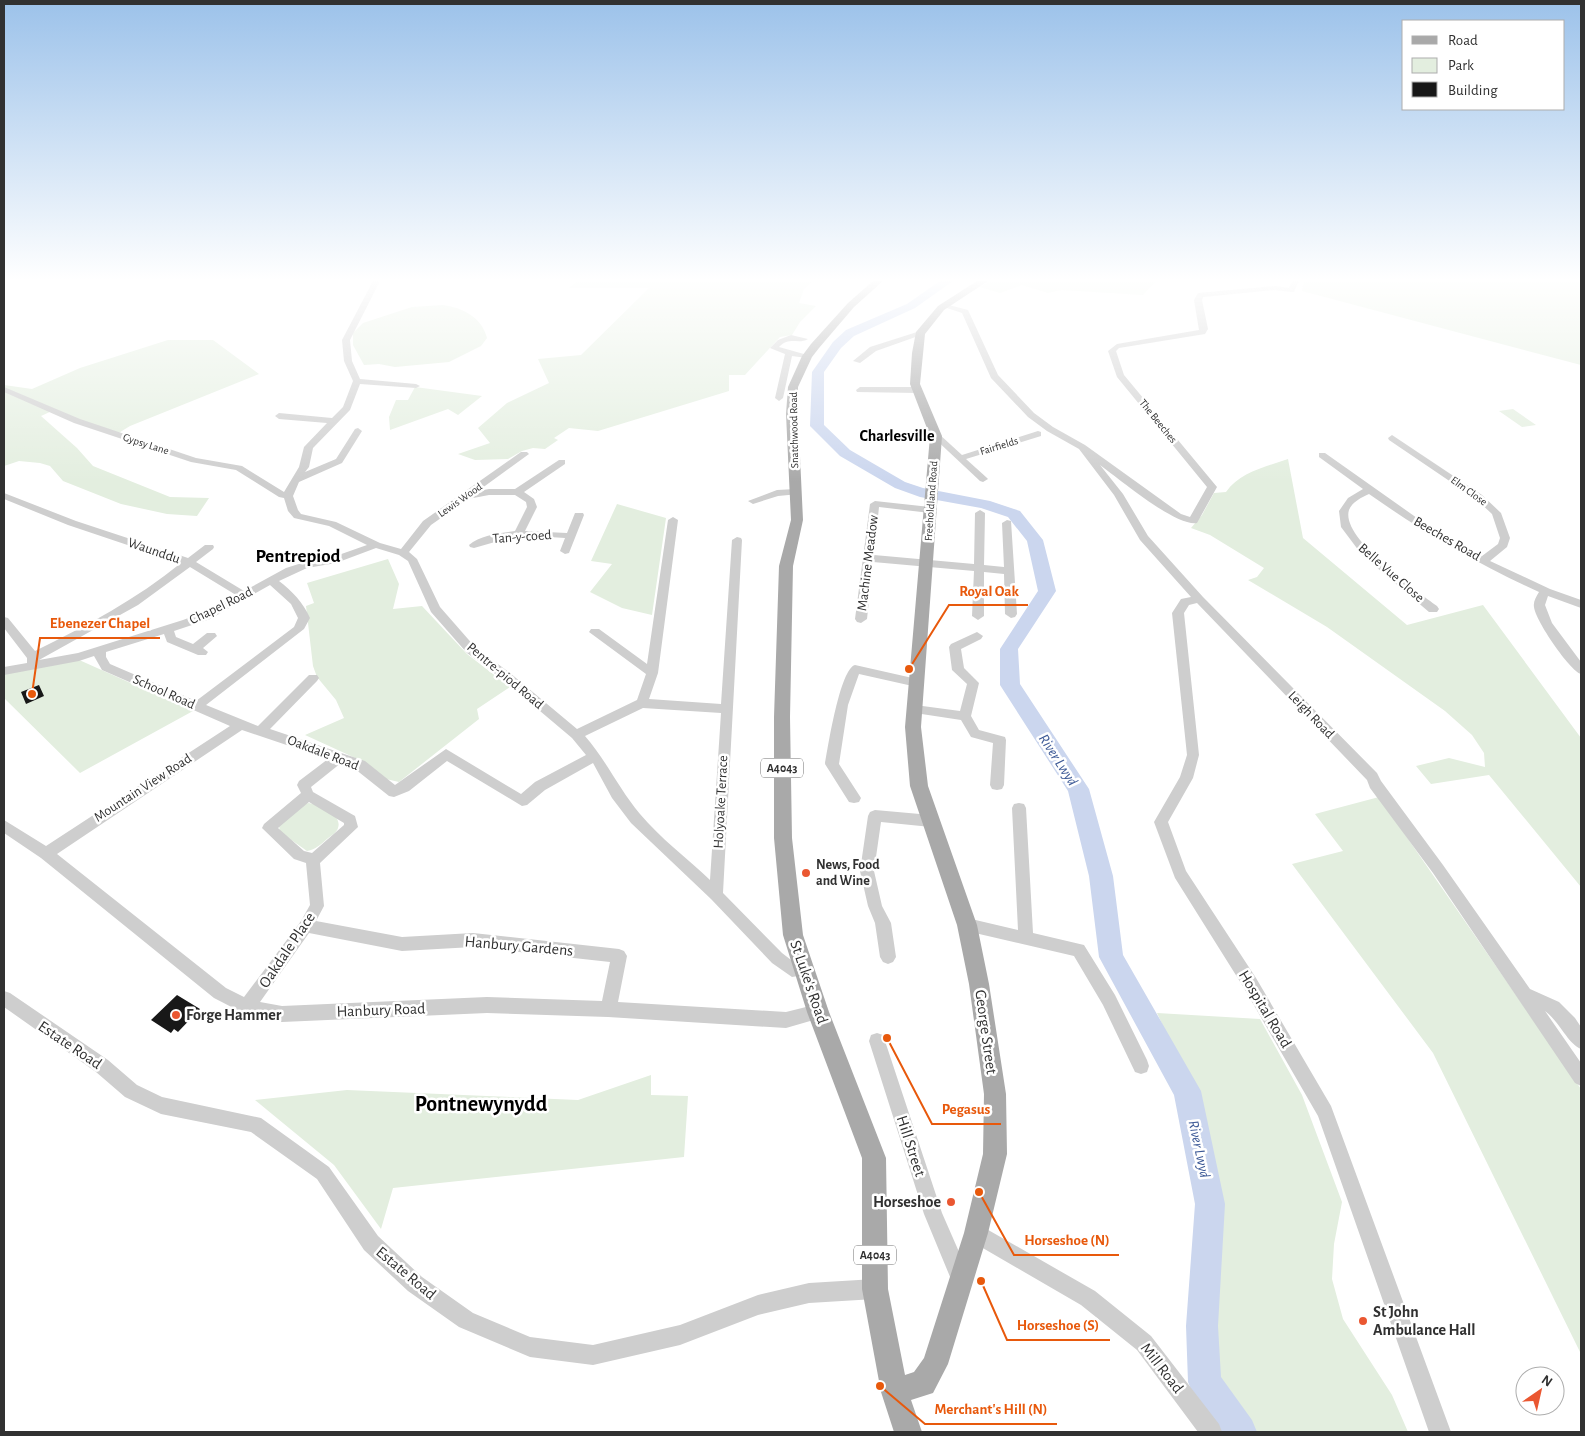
<svg xmlns="http://www.w3.org/2000/svg" width="1585" height="1436" font-family="'Alegreya Sans',sans-serif">
<style>
.green{fill:#e3eedf}
.lines{fill:none;stroke-linecap:round;stroke-linejoin:round}
.river{fill:#cbd6ee;fill-rule:evenodd}
.building{fill:#181818}
.minor{fill:#cecece;fill-rule:evenodd}
.major{fill:#a9a9a9;fill-rule:evenodd}
.poi-dot{fill:#ea5731;stroke:#fff;stroke-width:2}
.labels{text-anchor:middle;dominant-baseline:central;stroke-width:5;stroke-linejoin:round;paint-order:stroke}
.far-street-label{font-size:11px;fill:#313131;stroke:#fff}
.shield{fill:#fff;stroke:#6f6f6f;stroke-width:1}
.shield-label{font-size:12px;font-weight:bold;fill:#313131}
.street-label{font-size:14px;fill:#313131;stroke:#fff}
.poi-label{font-size:14px;font-weight:bold;fill:#313131;stroke:#fff;text-anchor:start}
.water-label{font-size:15px;font-style:italic;fill:#3c5996;stroke:#fff}
.far-district-label{font-size:16px;font-weight:bold;fill:#000;stroke:#fff}
.near-street-label{font-size:16px;fill:#313131;stroke:#fff}
.near-poi-label{font-size:16px;font-weight:bold;fill:#313131;stroke:#fff;text-anchor:start}
.district-label{font-size:19px;font-weight:bold;fill:#000;stroke:#fff}
.near-district-label{font-size:22px;font-weight:bold;fill:#000;stroke:#fff}
.leader{fill:none;stroke:#e8590c;stroke-width:2}
.callout-dot{fill:#e8590c;stroke:#fff;stroke-width:2}
.callout-label{font-size:15px;text-anchor:middle;font-weight:bold;fill:#e8590c;stroke:#fff;stroke-width:5;stroke-linejoin:round;paint-order:stroke}
</style>
<rect width="100%" height="100%" fill="#fff"/>
<path class="green" d="M577,281H813L804,289L799,303L816,306L800,322L792,335L780,337L745,375H729V391L598,431L569,428L554,438L558,440L545,449L533,448L522,451L508,459L475,460L458,454L490,443L478,428L507,403L549,383L538,359L581,355L649,288H569Z
M991,281H1156L1143,295L1061,290L1048,293L1022,285L1000,293L980,287Z
M1304,281H1581V365L1302,291Z
M443,305C464,308 482,318 487,338L481,346L449,362L395,367L379,364L364,365L353,345V333L363,323L412,307Z
M168,340H213L259,374L130,426L117,434L52,411L41,416L77,448L93,466L170,497L209,498L197,516L167,514L121,504L63,481L50,466L40,463L19,461L4,466V385L32,389L80,368Z
M415,387L482,396L458,415L448,409L390,430L389,417L396,400H408Z
M1513,409L1536,425L1522,427L1499,411Z
M1288,459L1303,538L1407,625L1483,605L1581,738V887L1489,775L1431,784L1416,766L1449,758L1485,767L1484,753L1472,735L1445,711L1327,627L1248,580L1257,577L1264,568L1210,535L1191,528L1202,515L1214,493L1226,492C1240,472 1265,467 1288,459Z
M617,504L666,518L652,615L622,608L590,592L612,564L591,561Z
M388,559L399,584L393,609L422,606L467,654L510,687L477,709L479,719L399,782L386,779L364,762L305,735L344,718L336,700L317,677L313,666L306,606L314,603L307,583Z
M77,659L193,711L80,773L4,698V674Z
M1379,797L1581,1089V1354L1433,1053L1292,864L1343,851L1315,814Z
M308,803C318,804 343,814 338,828C337,832 331,836 327,839C320,845 316,849 307,851L280,832L279,826L300,807Z
M1157,1013L1260,1019L1302,1095L1342,1202L1334,1244L1332,1279L1343,1319L1392,1395L1408,1432H1254L1236,1417L1216,1379L1209,1293L1219,1216L1205,1116Z
M651,1075V1095L688,1096L684,1157L393,1188L381,1229L334,1165L255,1100L347,1090L578,1100Z"/>
<g class="lines">
<path class="river" d="M940,281H953L915,308L854,336L841,348L824,372V425L850,450L905,482L923,488L990,501L1020,511L1043,540L1056,591L1018,649L1020,684L1089,789L1113,876L1123,955L1201,1091L1225,1204L1218,1326L1221,1377L1252,1420L1257,1432H1220L1193,1394L1188,1382L1186,1326L1195,1204L1174,1095L1099,957L1089,876L1068,791L1000,685V649L1038,591L1027,541L1008,517L981,508L920,497L895,488L840,456L810,426L812,372L833,342L846,330L907,304Z"/>
</g>
<path class="building" d="M39,685L44,696L26,704L21,692Z
M177,995L200,1009L178,1032L174,1029L171,1033L151,1020Z"/>
<g class="lines">
<path class="minor" d="M373,281H380L350,340L352,361L360,379L416,384L420,386L416,388L360,384L350,410L313,448L309,467L305,472L336,459L355,429L358,428L362,431L342,463L299,482L293,496L298,510L301,514L336,522L380,543L401,549L423,521L521,452H527L529,454L478,491L489,489H515L559,460H565V464L524,492L534,499L537,507L525,531L567,533L575,513H583L584,515L569,553L565,554L560,551L565,538L534,536L509,538L474,548L470,547L469,545C480,535 501,533 515,531L527,507L526,502L515,495H489L468,499L431,525L409,552L417,559L440,607L475,647L510,673L577,729L637,700L646,674L589,632L591,629H599L647,664L668,520L673,517L678,520L658,673L649,699L721,704L732,540L737,537L741,538L742,540L723,893L782,953L795,963L804,962L810,964L812,969L810,974L792,977L772,963L711,899L631,823L612,798L593,763L545,790L527,805L522,806L447,761L409,791L394,797L389,796L355,769L341,763L311,787L313,792L355,816L358,827L320,863L324,906L316,921L402,937L473,933L619,949L624,951L627,956L618,1002L786,1012L818,1004L824,1007L826,1012L824,1017L786,1028L608,1017L487,1013L282,1022L247,1015L214,998L41,858L4,833V820L46,846L230,726L102,670L94,656L79,661L4,675V667L27,663V658L4,628V617L8,618L35,651C86,626 137,599 181,563L68,525L4,499V493L76,521L188,558L205,545H213L214,547L213,549L196,562L244,591L286,568L305,562L330,558L367,545L329,526L294,518L288,511L284,498L279,497L236,470L191,462L74,423L4,392V387L80,419L196,458L242,466L284,492L299,467L304,447L327,423L279,419L275,416L279,413L332,418L343,407L353,381L344,361L342,340ZM376,548L399,555L408,561L431,612L467,653L502,679L572,738L586,755L535,782L521,794L446,749L395,785L365,761L270,729L317,681L319,678L317,675H309L258,726L206,705L304,629L310,618C303,602 292,591 279,581L307,568L336,563ZM190,567L236,595L202,613L183,620L78,653L39,660L138,605ZM270,585L291,604L298,618L294,627L196,701L110,664L106,657V652L164,634L167,642L198,655H206L208,652L203,648L217,636L215,633H207L193,644L176,637L174,631L210,619ZM643,708L721,713L710,880C687,858 660,838 640,814C619,789 606,760 585,736ZM242,730L328,759L299,781L297,785L301,793L264,824L262,828L294,859L306,863L310,905L301,921L244,997L226,988L57,854ZM309,802L344,823V825L312,853L304,851L278,828ZM309,933L402,951L473,947L610,962L602,1001L487,997L282,1006L260,1002Z
M1292,281H1299L1294,292H1291L1275,290L1203,297L1202,300L1208,329L1205,334L1119,348L1116,351L1124,375L1217,487L1197,523C1176,527 1118,478 1100,465L1123,494L1148,536L1203,597L1377,773L1381,781L1443,865L1530,989L1559,1002L1575,1018L1581,1027V1049C1568,1044 1559,1021 1545,1011L1581,1063V1086L1575,1083L1433,873L1370,788L1367,780L1197,603L1189,605L1184,613L1199,755L1193,778L1168,822L1186,871L1256,978L1331,1106L1451,1432H1429L1318,1116L1244,988L1175,878L1154,822L1180,777L1187,755L1172,613L1181,599L1191,597L1140,540L1114,495L1079,449L1047,431L1028,417L991,378L962,313L941,306L945,304L968,310L998,375L1034,413L1053,427L1085,445L1181,514L1190,517L1207,487L1117,377L1108,351L1117,344L1199,330L1194,300L1198,293L1275,286L1289,288Z
M917,332L924,334L876,351L860,363L853,361L870,347Z
M791,335L808,339C798,345 790,336 779,347L811,356L807,358L792,356L783,398L779,401L775,398L785,354L770,348L778,340Z
M860,387H918L922,390L918,393L857,392L856,390Z
M1038,431L1041,432V436L966,459L986,477L988,479L983,482L980,481L932,436L933,434H939L962,455Z
M1392,435L1482,495L1501,513L1510,538L1507,547L1490,561L1550,589L1581,600V608L1548,596L1545,605L1552,623L1581,662V674C1570,671 1535,620 1534,607C1533,602 1536,597 1539,592C1479,565 1423,532 1369,494C1362,497 1352,502 1349,510C1340,538 1417,591 1437,606L1439,609L1437,612H1429L1362,555L1341,527L1339,511L1348,498L1363,489L1319,457V453H1325L1417,518L1482,556L1498,544L1500,538L1492,514L1476,499L1389,440L1388,438Z
M796,489L799,490V494L778,496L753,504L748,501L777,490Z
M875,501L930,507L935,510L930,513L879,507L874,555L974,564L975,513L980,510L985,513L984,565L1004,567L1002,523L1007,520L1011,521L1017,614L1015,617L1011,618L1005,614L1004,574L984,572V616L978,620L972,616L974,571L873,562L867,619L861,623L857,622L855,619L870,504Z
M977,632L983,636L981,639L961,649L964,668L979,683L971,716L979,730L1005,737L1006,740L1004,785L1002,789L997,790L992,789L990,785L993,743L971,737L961,720L915,713L911,712L909,709L911,706L915,705L960,711L967,684L952,670L949,647L951,644Z
M855,665L917,679L923,683L917,687L859,674L848,705L839,764L861,798L859,802L854,803L849,802L825,764C828,747 840,669 855,665Z
M1019,803L1024,804L1026,808L1033,933L1084,945L1115,995L1147,1060L1149,1066L1147,1072L1141,1074L1135,1072L1103,1005L1074,956L962,930L959,925L962,920L967,918L1018,930L1012,808L1014,804Z
M875,810L931,815L936,817L938,821L936,825L931,827L881,822L874,871L882,906L891,923L896,957L893,962L888,964L883,962L880,957L875,923L868,906L860,871L868,816L870,812Z
M4,991L10,993L108,1060L137,1085L162,1097L261,1118L329,1167L378,1236L422,1277L473,1313L530,1337L593,1345L680,1325L758,1295L809,1283L875,1279L882,1282L885,1289L882,1296L875,1299L809,1303L758,1315L680,1345L593,1365L530,1357L459,1327L408,1291L364,1250L317,1179L251,1132L161,1114L125,1097L96,1072L4,1007Z
M877,1033L883,1035L885,1041L942,1213L970,1277L967,1284L960,1287L953,1284L924,1214L869,1041L871,1035Z
M976,1223L1095,1291L1151,1336L1219,1424L1222,1432H1198L1137,1350L1081,1305L969,1240L966,1233L969,1226Z"/>
<path class="major" d="M873,281H883L854,307L819,348L812,357L798,387V414L803,520L793,566L790,717L792,838L803,935L829,1012L886,1158L888,1289L905,1375L914,1372L924,1358L964,1233L983,1154L984,1094L969,984L957,925L910,786L905,727L930,436L910,384L912,353L916,332L938,306L977,281H988L944,310L925,334L920,384L942,436L921,727L928,786L977,925L989,984L1006,1094L1007,1154L988,1233L948,1364L933,1393L911,1400L922,1432H894L881,1392L862,1289V1158L807,1012L783,935L774,838V717L779,566L791,520L786,414L788,387L802,356L811,344L848,303Z"/>
</g>
<linearGradient id="sky" x2="0" y2="1"><stop stop-color="#9cc2ea"/><stop offset="0.58" stop-color="#fff"/><stop offset="1" stop-color="#fff" stop-opacity="0"/></linearGradient>
<rect width="1585" height="482" fill="url(#sky)"/>
<g class="poi-dot">
<circle cx="806" cy="873" r="5"/>
<circle cx="176" cy="1015" r="5"/>
<circle cx="951" cy="1202" r="5"/>
<circle cx="1363" cy="1321" r="5"/>
</g>
<g class="labels">
<g class="far-street-label">
<text transform="translate(1158 421) rotate(51)">The Beeches</text>
<text transform="translate(794 430) rotate(-91)">Snatchwood Road</text>
<text transform="translate(146 444) rotate(18)">Gypsy Lane</text>
<text transform="translate(999 446) rotate(-17)">Fairfields</text>
<text transform="translate(1469 491) rotate(36)">Elm Close</text>
<text transform="translate(460 500) rotate(-35)">Lewis Wood</text>
<text transform="translate(931 501) rotate(-86)">Freeholdland Road</text>
</g>
<g class="shield">
<rect x="761" y="758.5" width="42" height="19" rx="4"/>
<rect x="854" y="1245.5" width="42" height="19" rx="4"/>
</g>
<g class="shield-label">
<text x="782" y="768">A4043</text>
<text x="875" y="1255">A4043</text>
</g>
<g class="street-label">
<text transform="translate(522 537) rotate(-4)">Tan-y-coed</text>
<text transform="translate(1447 539) rotate(30)">Beeches Road</text>
<text transform="translate(154 551) rotate(19)">Waunddu</text>
<text transform="translate(868 563) rotate(-83)">Machine Meadow</text>
<text transform="translate(1391 573) rotate(41)">Belle Vue Close</text>
<text transform="translate(221 606) rotate(-26)">Chapel Road</text>
<text transform="translate(505 676) rotate(40)">Pentre-piod Road</text>
<text transform="translate(164 692) rotate(24)">School Road</text>
<text transform="translate(1311 715) rotate(46)">Leigh Road</text>
<text transform="translate(323 753) rotate(21)">Oakdale Road</text>
<text transform="translate(143 788) rotate(-33)">Mountain View Road</text>
<text transform="translate(721 802) rotate(-87)">Holyoake Terrace</text>
</g>
<g class="poi-label">
<text x="816" y="865">News, Food<tspan x="816" dy="16">and Wine</tspan></text>
</g>
<g class="water-label">
<text transform="translate(1058 760) rotate(57)">River Lwyd</text>
<text transform="translate(1199 1149) rotate(78)">River Lwyd</text>
</g>
<g class="far-district-label">
<text x="897" y="436">Charlesville</text>
</g>
<g class="near-street-label">
<text transform="translate(519 946) rotate(5)">Hanbury Gardens</text>
<text transform="translate(287 950) rotate(-56)">Oakdale Place</text>
<text transform="translate(809 982) rotate(71)">St Luke's Road</text>
<text transform="translate(1265 1009) rotate(59)">Hospital Road</text>
<text transform="translate(381 1010) rotate(-2)">Hanbury Road</text>
<text transform="translate(986 1032) rotate(82)">George Street</text>
<text transform="translate(70 1045) rotate(34)">Estate Road</text>
<text transform="translate(911 1146) rotate(72)">Hill Street</text>
<text transform="translate(406 1273) rotate(40)">Estate Road</text>
<text transform="translate(1162 1368) rotate(52)">Mill Road</text>
</g>
<g class="near-poi-label">
<text x="186" y="1015">Forge Hammer</text>
<text x="941" y="1202" text-anchor="end">Horseshoe</text>
<text x="1373" y="1312">St John<tspan x="1373" dy="18">Ambulance Hall</tspan></text>
</g>
<g class="district-label">
<text x="298" y="556">Pentrepiod</text>
</g>
<g class="near-district-label">
<text x="481" y="1104">Pontnewynydd</text>
</g>
</g>
<path class="leader" d="M909 669L949 605H1028M32 694L40 638H160M887 1038L932 1124H1001M979 1192L1014 1255H1119M981 1281L1007 1340H1110M880 1386L925 1424H1057"/>
<g class="callout-dot">
<circle cx="909" cy="669" r="5"/>
<circle cx="32" cy="694" r="5"/>
<circle cx="887" cy="1038" r="5"/>
<circle cx="979" cy="1192" r="5"/>
<circle cx="981" cy="1281" r="5"/>
<circle cx="880" cy="1386" r="5"/>
</g>
<g class="callout-label">
<text x="989" y="596">Royal Oak</text>
<text x="100" y="628">Ebenezer Chapel</text>
<text x="966" y="1114">Pegasus</text>
<text x="1067" y="1245">Horseshoe (N)</text>
<text x="1058" y="1330">Horseshoe (S)</text>
<text x="991" y="1414">Merchant's Hill (N)</text>
</g>
<rect width="1585" height="1436" fill="none" stroke="#313131" stroke-width="10"/>
<rect x="1402" y="20" width="162" height="90" fill="#ffffff" stroke="#adadad"/>
<rect x="1412" y="36" width="25" height="8" fill="#a9a9a9" stroke="#adadad"/>
<text x="1448" y="45" font-size="15" fill="#313131">Road</text>
<rect x="1412" y="58" width="25" height="15" fill="#e3eedf" stroke="#adadad"/>
<text x="1448" y="70" font-size="15" fill="#313131">Park</text>
<rect x="1412" y="82" width="25" height="15" fill="#181818" stroke="#adadad"/>
<text x="1448" y="95" font-size="15" fill="#313131">Building</text>
<g transform="translate(1540 1391) rotate(34)"><circle r="24" fill="#ffffff" stroke="#adadad"/>
<path d="M0-4L9 19L0 12L-9 19Z" fill="#ea5731"/>
<text y="-8" font-size="14" font-weight="bold" text-anchor="middle" fill="#313131">N</text>
</g>
</svg>
